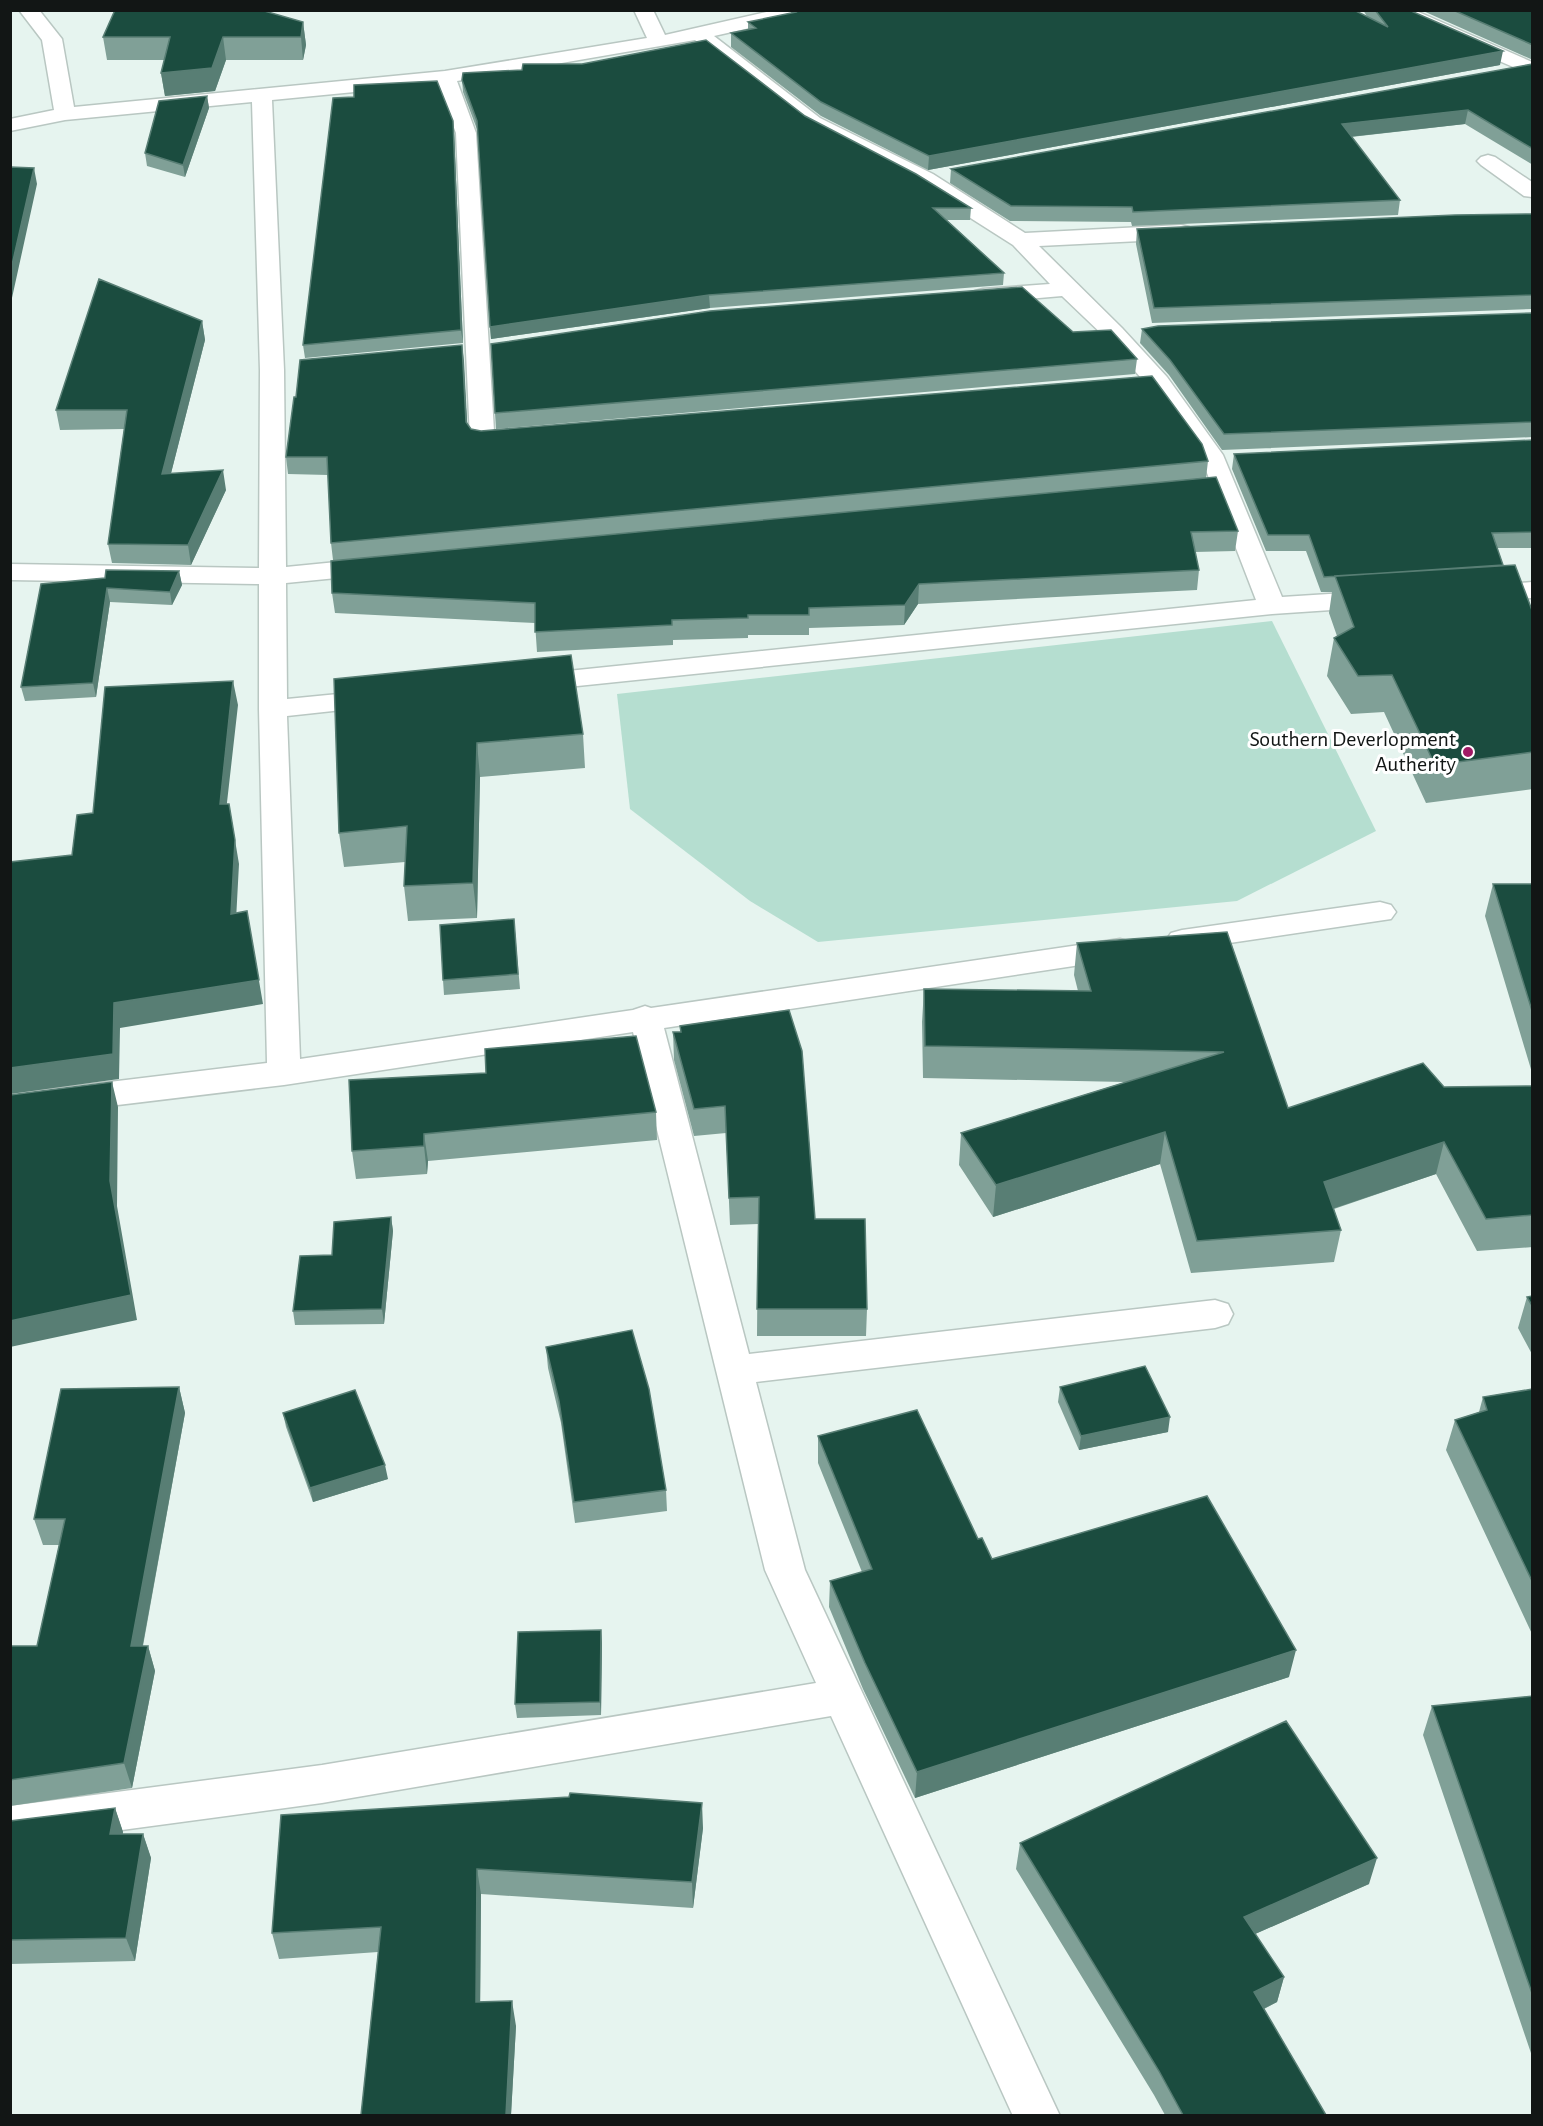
<svg xmlns="http://www.w3.org/2000/svg" width="1543" height="2126" font-family="'Alegreya Sans',sans-serif">
<style>
.green{fill:#b5ded0}
.lines{fill:none;stroke-linecap:round;stroke-linejoin:round}
.minor-casing{stroke:#b9c7c2;stroke-width:3}
.minor{fill:#fff;fill-rule:evenodd}
.wall{fill:#80a097}
.shaded-wall{fill:#587e74}
.building{fill:#1b4c3f;stroke:#587e74;stroke-width:1.5}
.poi-dot{fill:#a11965;stroke:#fff;stroke-width:2}
.labels{text-anchor:middle;dominant-baseline:central;stroke-width:6;stroke-linejoin:round;paint-order:stroke}
.poi-label{font-size:22px;fill:#121615;stroke:#fff;text-anchor:end}
</style>
<rect width="100%" height="100%" fill="#e6f4ef"/>
<path class="green" d="M1272,621L1376,831L1237,901L818,942L750,901L630,809L617,694Z"/>
<g class="lines">
<g class="minor-casing">
<path id="minor" d="M19,10H39L62,39L74,107L445,71L647,38L634,10H653L665,35L775,10H813L811,14L714,36L820,118L933,174L1025,233L1181,225L1189,227L1192,232L1189,237L1181,239L1039,246L1122,328L1167,377L1223,455L1282,597L1376,591L1386,593L1389,599L1386,605L1376,607L1272,614L529,691L519,689L515,683L519,677L529,675L1256,600L1202,460L1149,387L1106,338L1062,296L983,303L975,301L972,296L975,291L983,289L1050,284L1013,245L917,184L806,126L695,40L457,81L476,133L494,431L518,429L527,431L530,436L527,441C510,445 490,448 473,444L470,439L456,133L437,84L272,100L284,370L286,567L377,558L386,560L390,566L386,572L377,574L286,583L287,699L379,690L389,692L393,698L389,704L379,706L287,716L300,1059L633,1010L645,1006L651,1008L1120,939L1131,942L1136,949L1131,956L1120,959L664,1028L749,1354L1215,1300L1228,1304L1233,1314L1228,1324L1215,1328L756,1382L805,1570L1060,2116H1013L831,1716L322,1803L10,1845V1806L322,1765L816,1683L765,1570L633,1032L284,1085L10,1118V1094L267,1063L259,709V584L10,580V564L259,568L260,370L252,102L65,120L10,131V119L54,110L42,40Z
M1388,10H1414L1532,62V75L1390,14Z
M1488,155L1495,157L1532,182V197L1524,196L1481,165L1477,161L1481,157Z
M1532,582V598L1478,601L1469,599L1465,593L1469,587Z
M1380,902L1391,905L1396,912L1391,919L1182,950L1171,947L1166,940L1171,933L1182,930Z"/>
</g>
<use href="#minor" class="minor"/>
</g>
<path class="wall" d="M791,10H1354L1368,18L1363,10H1409L1500,65L928,170L821,116L731,47V33L748,30V22L791,13Z
M1421,10H1533V60Z
M303,22L306,45L303,60H226L215,91L165,96L161,73L165,60H107L103,37Z
M1533,64V165L1465,124L1351,137L1400,200L1398,215L1132,226L1131,222L1010,221L950,183L951,169Z
M462,80L805,116L971,208L970,220H947L1004,273L1003,285L710,308L491,339L478,132L463,92Z
M207,96L209,108L185,177L147,166L145,153Z
M354,97L454,133L463,343L305,358L303,345Z
M1533,214V309L1152,323L1136,244L1137,229Z
M1533,313V437L1222,450L1169,375L1140,343L1142,329Z
M202,321L205,340L171,473L226,490L191,565L112,563L108,544L124,429L60,430L56,410Z
M1073,332L1137,359L1135,374L496,429L495,413Z
M462,345L467,423L471,429L481,431L1208,461L1206,478L1238,531L1235,551L1195,552L1199,570L1197,590L918,604L904,625L809,628V635H748V638L673,640V645L537,652L535,623L335,613L332,593L333,560L331,543L328,475L288,474L286,457L296,397Z
M1533,440V548H1497L1503,565L1533,613V789L1426,803L1384,712L1351,714L1327,676L1334,638L1337,636L1329,613L1332,592H1321L1306,551H1266L1232,469L1234,454Z
M179,571L182,585L172,605L110,602L96,697L25,701L21,687L41,584Z
M334,679L583,734L585,768L480,777L477,918L408,921L404,886L405,862L344,867L339,833Z
M1493,884H1533V1076L1485,916Z
M514,919L520,989L444,995L443,980Z
M1227,932L1288,1108L1444,1087L1533,1086V1247L1477,1251L1436,1174L1334,1209L1341,1230L1334,1262L1191,1273L1160,1164L993,1217L959,1165L961,1133L1125,1082L923,1078L922,1022L924,989L1078,991L1074,975L1077,943Z
M680,1026L815,1219L867,1309L866,1336H757L758,1224L730,1225L726,1133L694,1136L674,1060L673,1032H680Z
M349,1080L656,1112L657,1140L428,1161L427,1174L356,1179L352,1151Z
M391,1217L393,1231L384,1324L295,1325L293,1311L332,1255Z
M1533,1296V1356L1518,1328L1527,1297Z
M546,1347L666,1490L667,1511L575,1523L561,1423L548,1368Z
M179,1387L185,1413L143,1646H148L155,1671L132,1788L10,1806V1646H37L59,1545H43L34,1519Z
M1060,1387L1168,1432L1079,1450L1058,1402Z
M1533,1389V1636L1446,1450L1455,1420L1479,1412L1483,1397Z
M283,1413L388,1479L313,1502L286,1427Z
M818,1436L978,1539L992,1559L1289,1677L915,1798L863,1689L829,1607L830,1581L862,1572L818,1463Z
M601,1630L602,1644L601,1715L517,1718L515,1704Z
M1533,1696V2059L1423,1735L1432,1706Z
M115,1808L123,1832V1834H143L151,1858L135,1961L10,1964V1821Z
M281,1815L703,1828L693,1908L481,1894L480,2002L516,2026L511,2115H361L378,1952L279,1959L272,1933Z
M1020,1843L1369,1884L1255,1934L1284,1977L1277,2002L1264,2009L1326,2115H1165L1154,2095L1016,1869Z"/>
<path class="shaded-wall" d="M303,22L306,45L303,60L301,37Z
M223,37L226,60L215,91L165,96L161,73Z
M1503,51L1500,65L928,170L929,156Z
M207,96L209,108L185,177L183,165Z
M1468,110L1465,124L1339,138L1342,124Z
M453,121L454,133L463,343L461,330Z
M34,168L37,184L10,307V274Z
M709,295L710,308L491,339L490,327Z
M202,321L205,340L166,493L162,474Z
M462,345L464,361L468,439L466,422Z
M223,470L226,490L191,565L188,545Z
M179,571L182,585L172,605L170,592Z
M919,584L918,604L904,625L905,605Z
M107,588L110,602L96,697L93,683Z
M233,681L238,705L224,829L220,804Z
M477,743L480,777L477,918L473,883Z
M229,804L239,864L235,939L231,914Z
M247,911L263,1004L120,1028L119,1079L10,1094V1068L114,1003Z
M112,1082L118,1107L117,1206L137,1320L10,1347V1321L110,1181Z
M1165,1132L1160,1164L993,1217L996,1185Z
M424,1134L428,1161L427,1174L424,1146Z
M1444,1142L1436,1174L1317,1214L1324,1182Z
M391,1217L393,1231L384,1324L382,1309Z
M179,1387L185,1413L138,1671L131,1646Z
M1170,1417L1168,1432L1079,1450L1081,1436Z
M385,1465L388,1479L313,1502L310,1488Z
M601,1630L602,1644L601,1715L600,1702Z
M148,1646L155,1671L132,1788L124,1763Z
M1296,1650L1289,1677L915,1798L917,1772Z
M702,1803L703,1828L693,1908L692,1882Z
M115,1808L123,1832L118,1859L110,1834Z
M143,1834L151,1858L135,1961L126,1938Z
M1377,1858L1369,1884L1237,1942L1244,1917Z
M477,1869L481,1894L480,2026L476,2002Z
M1284,1977L1277,2002L1247,2017L1254,1992Z
M512,2001L516,2026L511,2115H506Z"/>
<path class="building" d="M115,10H261L303,22L301,37H223L212,68L161,73L170,37H103Z
M794,10H1354L1388,27L1375,10H1409L1503,51L929,156L821,102L731,33L756,28L748,22L796,12Z
M1453,10H1533V45Z
M706,40L805,116L916,174L971,208H933L1004,273L709,295L490,327L477,121L462,80L463,73L522,70L523,64H582Z
M1533,64V149L1468,110L1342,124L1400,200L1133,212L1132,207L1011,206L951,169Z
M437,81L453,121L461,330L303,345L333,98L354,97V85Z
M207,96L183,165L145,153L159,101Z
M10,167L34,168L10,274Z
M1533,214V295L1154,308L1137,229L1455,215Z
M99,279L202,321L162,474L223,470L188,545L108,544L127,410H56Z
M1022,287L1073,332L1111,330L1137,359L495,413L491,344L710,311Z
M1533,313V422L1224,434L1170,360L1142,329L1158,326Z
M462,345L466,422L471,429L481,431L1152,376L1202,444L1208,461L331,543L327,457H286L294,397H296L300,360Z
M1533,440V532L1492,533L1503,565L1324,577L1309,535H1268L1234,454Z
M1216,477L1238,531L1191,532L1199,570L919,584L905,605L809,608V615H748V618L672,620V625L535,632V603L332,593L331,561Z
M1515,565L1533,613V752L1435,765L1392,675L1358,676L1334,638L1354,627L1335,576Z
M106,570L179,571L170,592L107,588L93,683L21,687L41,584L105,578Z
M571,655L583,734L477,743L473,883L404,886L407,826L339,833L334,679Z
M233,681L220,804H229L235,840L231,914L247,911L259,980L114,1003L113,1054L10,1068V862L72,855L77,815L93,813L105,687Z
M1493,884H1533V1014Z
M514,919L518,974L443,980L440,925Z
M1227,932L1288,1108L1423,1063L1444,1087L1533,1086V1215L1486,1219L1444,1142L1324,1182L1341,1230L1197,1241L1165,1132L996,1185L961,1133L1224,1052L925,1046L924,989L1091,991L1077,943Z
M789,1010L802,1051L815,1219H865L867,1309H757L759,1197L729,1198L725,1106L694,1109L673,1032H681L680,1026Z
M636,1036L656,1112L424,1134V1146L352,1151L349,1080L486,1073L485,1049Z
M112,1082L110,1181L131,1295L10,1321V1095Z
M391,1217L382,1309L293,1311L300,1256L332,1255L334,1222Z
M1533,1296V1307L1527,1297Z
M632,1330L649,1389L666,1490L574,1502L559,1401L546,1347Z
M1145,1366L1170,1417L1081,1436L1060,1387Z
M179,1387L131,1646H148L124,1763L10,1780V1646H37L65,1519H34L61,1389Z
M1533,1389V1583L1455,1420L1487,1410L1483,1397Z
M355,1390L385,1465L310,1488L283,1413Z
M917,1410L978,1539L982,1538L992,1559L1207,1496L1296,1650L917,1772L865,1663L830,1581L872,1569L818,1436Z
M601,1630L600,1702L515,1704L518,1632Z
M1533,1696V1996L1432,1706Z
M1286,1721L1377,1858L1244,1917L1284,1977L1254,1992L1326,2115H1183L1159,2071L1020,1843Z
M570,1793L702,1803L692,1882L477,1869L476,2002L512,2001L506,2115H361L381,1927L272,1933L281,1815L569,1797Z
M115,1808L110,1834H143L126,1938L10,1940V1821Z"/>
<circle class="poi-dot" cx="1468" cy="752" r="6"/>
<g class="labels">
<g class="poi-label">
<text x="1456" y="739">Southern Deverlopment<tspan x="1456" dy="25">Autherity</tspan></text>
</g>
</g>
<rect width="1543" height="2126" fill="none" stroke="#121615" stroke-width="24"/>
</svg>
